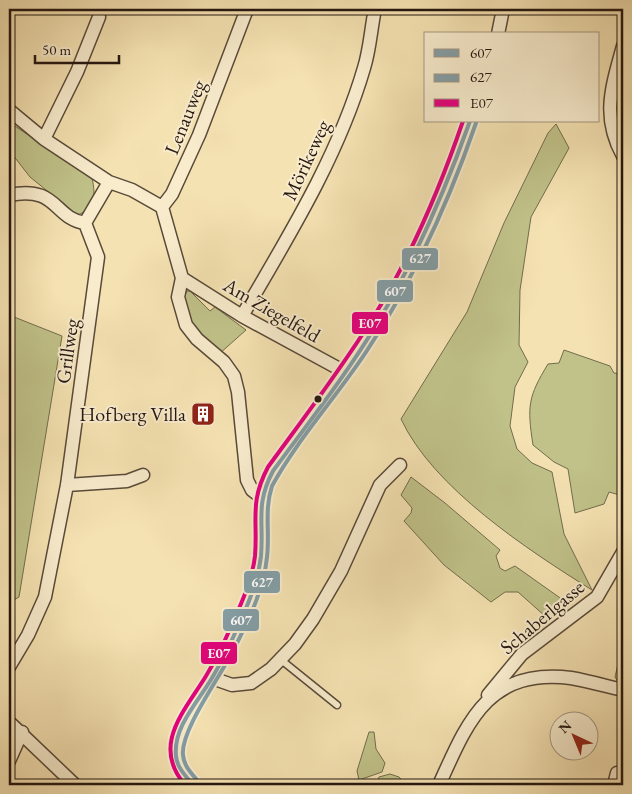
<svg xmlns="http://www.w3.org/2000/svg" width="632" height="794" font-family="'EB Garamond',serif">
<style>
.green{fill:#c0c289;stroke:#726c4d}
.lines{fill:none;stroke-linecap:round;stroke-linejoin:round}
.lane-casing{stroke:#594a39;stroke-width:9}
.street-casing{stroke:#594a39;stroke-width:15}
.lane{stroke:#f8eccd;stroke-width:6}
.street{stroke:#f8eccd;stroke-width:12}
.bus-1-casing{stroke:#f8eccd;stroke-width:8}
.bus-2-casing{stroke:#f8eccd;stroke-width:8}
.bus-3-casing{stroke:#f8eccd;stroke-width:8}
.bus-1{stroke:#849ea6;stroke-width:4}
.bus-2{stroke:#849ea6;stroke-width:4}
.bus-3{stroke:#e5007d;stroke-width:4}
.bus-dot{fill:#251711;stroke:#f8eccd;stroke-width:2}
.labels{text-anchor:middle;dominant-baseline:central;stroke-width:4;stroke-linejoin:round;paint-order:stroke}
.street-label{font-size:20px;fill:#251711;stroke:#f8eccd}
.poi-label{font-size:20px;fill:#251711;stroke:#f8eccd;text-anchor:end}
.line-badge{stroke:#f8eccd;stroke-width:2}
.badge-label{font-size:14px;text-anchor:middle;font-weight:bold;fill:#fff}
</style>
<rect width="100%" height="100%" fill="#f5e2b2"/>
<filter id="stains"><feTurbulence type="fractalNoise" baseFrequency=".004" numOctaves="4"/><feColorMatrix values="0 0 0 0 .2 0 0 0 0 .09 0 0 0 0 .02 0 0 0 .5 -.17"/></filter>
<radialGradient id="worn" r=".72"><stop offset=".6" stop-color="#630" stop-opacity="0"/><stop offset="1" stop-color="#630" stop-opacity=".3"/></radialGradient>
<path class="green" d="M9,122L92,178C96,195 95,209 77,215L30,177L9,150Z
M556,124L569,148L531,217L520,290L519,345L528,362L515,387L510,426L517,449L532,463L552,472L564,534L592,590C528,550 433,488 401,419L467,312L504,223L548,133Z
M187,291H190L210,311L215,307L246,330L219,354C203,340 172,315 187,291Z
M9,315L62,336L19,597L9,603Z
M564,350L610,366L614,373L623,374V496L609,492L604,504L575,513L568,469L554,462L533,445C527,406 528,397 548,364L559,363Z
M411,477L445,503L500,550L496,556L500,568L505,571L515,566L563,600L546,617L518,592H505L491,602L444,565L404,521L411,513L412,508L401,495Z
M623,659V684L618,682L615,677L618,664Z
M369,732H374L376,749L385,763L382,772L359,780L357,771Z
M390,774L399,777L407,785H375L379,777Z"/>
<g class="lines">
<g class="lane-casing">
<path id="lane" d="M280,659L337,705"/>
</g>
<g class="street-casing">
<path id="street" d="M498,34L503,9
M623,46C612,87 601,116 623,156
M9,110L44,139L109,182L132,190L162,207L182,278L178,297L186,325L197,339L224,362L234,376L238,392L247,480L252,490L261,497
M44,139L77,72L99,17
M9,195C58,185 53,218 85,223L109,182
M162,207L172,194L199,135L247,9
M182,278L242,316L345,372
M242,316C288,237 338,157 364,68C370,49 371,28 375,9
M67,485L127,481L143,475
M9,667L28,635L45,597L67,485L98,257L85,223
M212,678L232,685L251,683L271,669L295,644L313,619L341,571L380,485L400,465
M488,695L522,654L597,597L623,552
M9,722L75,785
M9,761L22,732
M193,785C153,749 192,713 212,678C223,659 233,638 242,617C251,598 259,576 261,555C264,520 252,506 273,471C302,431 332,391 360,350C407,280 443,201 470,121
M439,785C468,721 488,668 571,678C588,681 606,686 623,690
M614,785L617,773"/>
</g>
<use href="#lane" class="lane"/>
<use href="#street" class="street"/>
<g class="bus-1-casing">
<path id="bus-1" d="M193,785C186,776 177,768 176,756C173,727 198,702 212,678C221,663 229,647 236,631C247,607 258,582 261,556C264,521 255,505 273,471C309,422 347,374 378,322C416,258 445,191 470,121"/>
</g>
<g class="bus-2-casing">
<path id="bus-2" d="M198,781C191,773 184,766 183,755C180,730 223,673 235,647C249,619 264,589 267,557C270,533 264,510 272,486C297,440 337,396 366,352C413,281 448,204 476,123"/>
</g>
<g class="bus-3-casing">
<path id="bus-3" d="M185,785C151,745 184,712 206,676C215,661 223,645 230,629C240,606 252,582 255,556C258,520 249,503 268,467C303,419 339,372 371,321C410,259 439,191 463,121"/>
</g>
<use href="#bus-1" class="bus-1"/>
<use href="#bus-2" class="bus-2"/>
<use href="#bus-3" class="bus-3"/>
</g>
<defs>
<g id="building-square" transform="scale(1.25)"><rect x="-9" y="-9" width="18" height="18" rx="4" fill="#8f2418" stroke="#f8eccd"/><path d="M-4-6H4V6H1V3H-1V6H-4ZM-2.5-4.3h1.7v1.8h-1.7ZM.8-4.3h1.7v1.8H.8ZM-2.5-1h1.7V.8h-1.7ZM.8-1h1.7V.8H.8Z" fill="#fff"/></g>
</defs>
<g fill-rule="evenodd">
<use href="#building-square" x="203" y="414"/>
</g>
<circle class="bus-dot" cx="318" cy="399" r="4.5"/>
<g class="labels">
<g class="street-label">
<text transform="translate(185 117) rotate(-68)">Lenauweg</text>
<text transform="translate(306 160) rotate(-65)">Mörikeweg</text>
<text transform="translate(272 310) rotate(30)">Am Ziegelfeld</text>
<text transform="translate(67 351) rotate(-82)">Grillweg</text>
<text transform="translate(542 617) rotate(-40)">Schaberlgasse</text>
</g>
<g class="poi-label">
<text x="186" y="414">Hofberg Villa</text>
</g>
</g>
<g class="line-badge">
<rect x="401" y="247" width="38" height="24" rx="5" fill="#849ea6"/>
<rect x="376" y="279" width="38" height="24" rx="5" fill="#849ea6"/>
<rect x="351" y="311" width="38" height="24" rx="5" fill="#e5007d"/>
<rect x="243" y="570" width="38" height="24" rx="5" fill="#849ea6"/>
<rect x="222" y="608" width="38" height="24" rx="5" fill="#849ea6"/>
<rect x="200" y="641" width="38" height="24" rx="5" fill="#e5007d"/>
</g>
<g class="badge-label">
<text x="420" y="263">627</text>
<text x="395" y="296">607</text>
<text x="370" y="328">E07</text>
<text x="262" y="587">627</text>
<text x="241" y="625">607</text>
<text x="219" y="658">E07</text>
</g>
<rect width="632" height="794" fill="none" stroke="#f5e2b2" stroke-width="30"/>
<rect x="10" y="10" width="612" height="774" fill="none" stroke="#251711" stroke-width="2.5"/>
<rect x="15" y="15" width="602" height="764" fill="none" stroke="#251711"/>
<rect x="424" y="32" width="175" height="90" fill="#f8eccd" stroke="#a49782"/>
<rect x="434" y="49" width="25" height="8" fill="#849ea6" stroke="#a49782"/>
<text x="470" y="58" font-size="15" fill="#251711">607</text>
<rect x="434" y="74" width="25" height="8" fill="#849ea6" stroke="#a49782"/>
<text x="470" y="82" font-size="15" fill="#251711">627</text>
<rect x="434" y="99" width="25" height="8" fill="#e5007d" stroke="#a49782"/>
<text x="470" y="108" font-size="15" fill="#251711">E07</text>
<g transform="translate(574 736) rotate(316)"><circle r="24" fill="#f8eccd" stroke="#a49782"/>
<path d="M0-4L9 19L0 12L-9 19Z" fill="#8f2418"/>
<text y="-8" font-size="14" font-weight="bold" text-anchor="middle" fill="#251711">N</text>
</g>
<path d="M35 55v8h84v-8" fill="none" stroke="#251711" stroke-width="2.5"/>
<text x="42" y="55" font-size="15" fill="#251711" stroke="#f8eccd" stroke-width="4" paint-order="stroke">50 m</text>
<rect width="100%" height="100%" filter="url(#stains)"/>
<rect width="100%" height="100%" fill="url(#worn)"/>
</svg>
